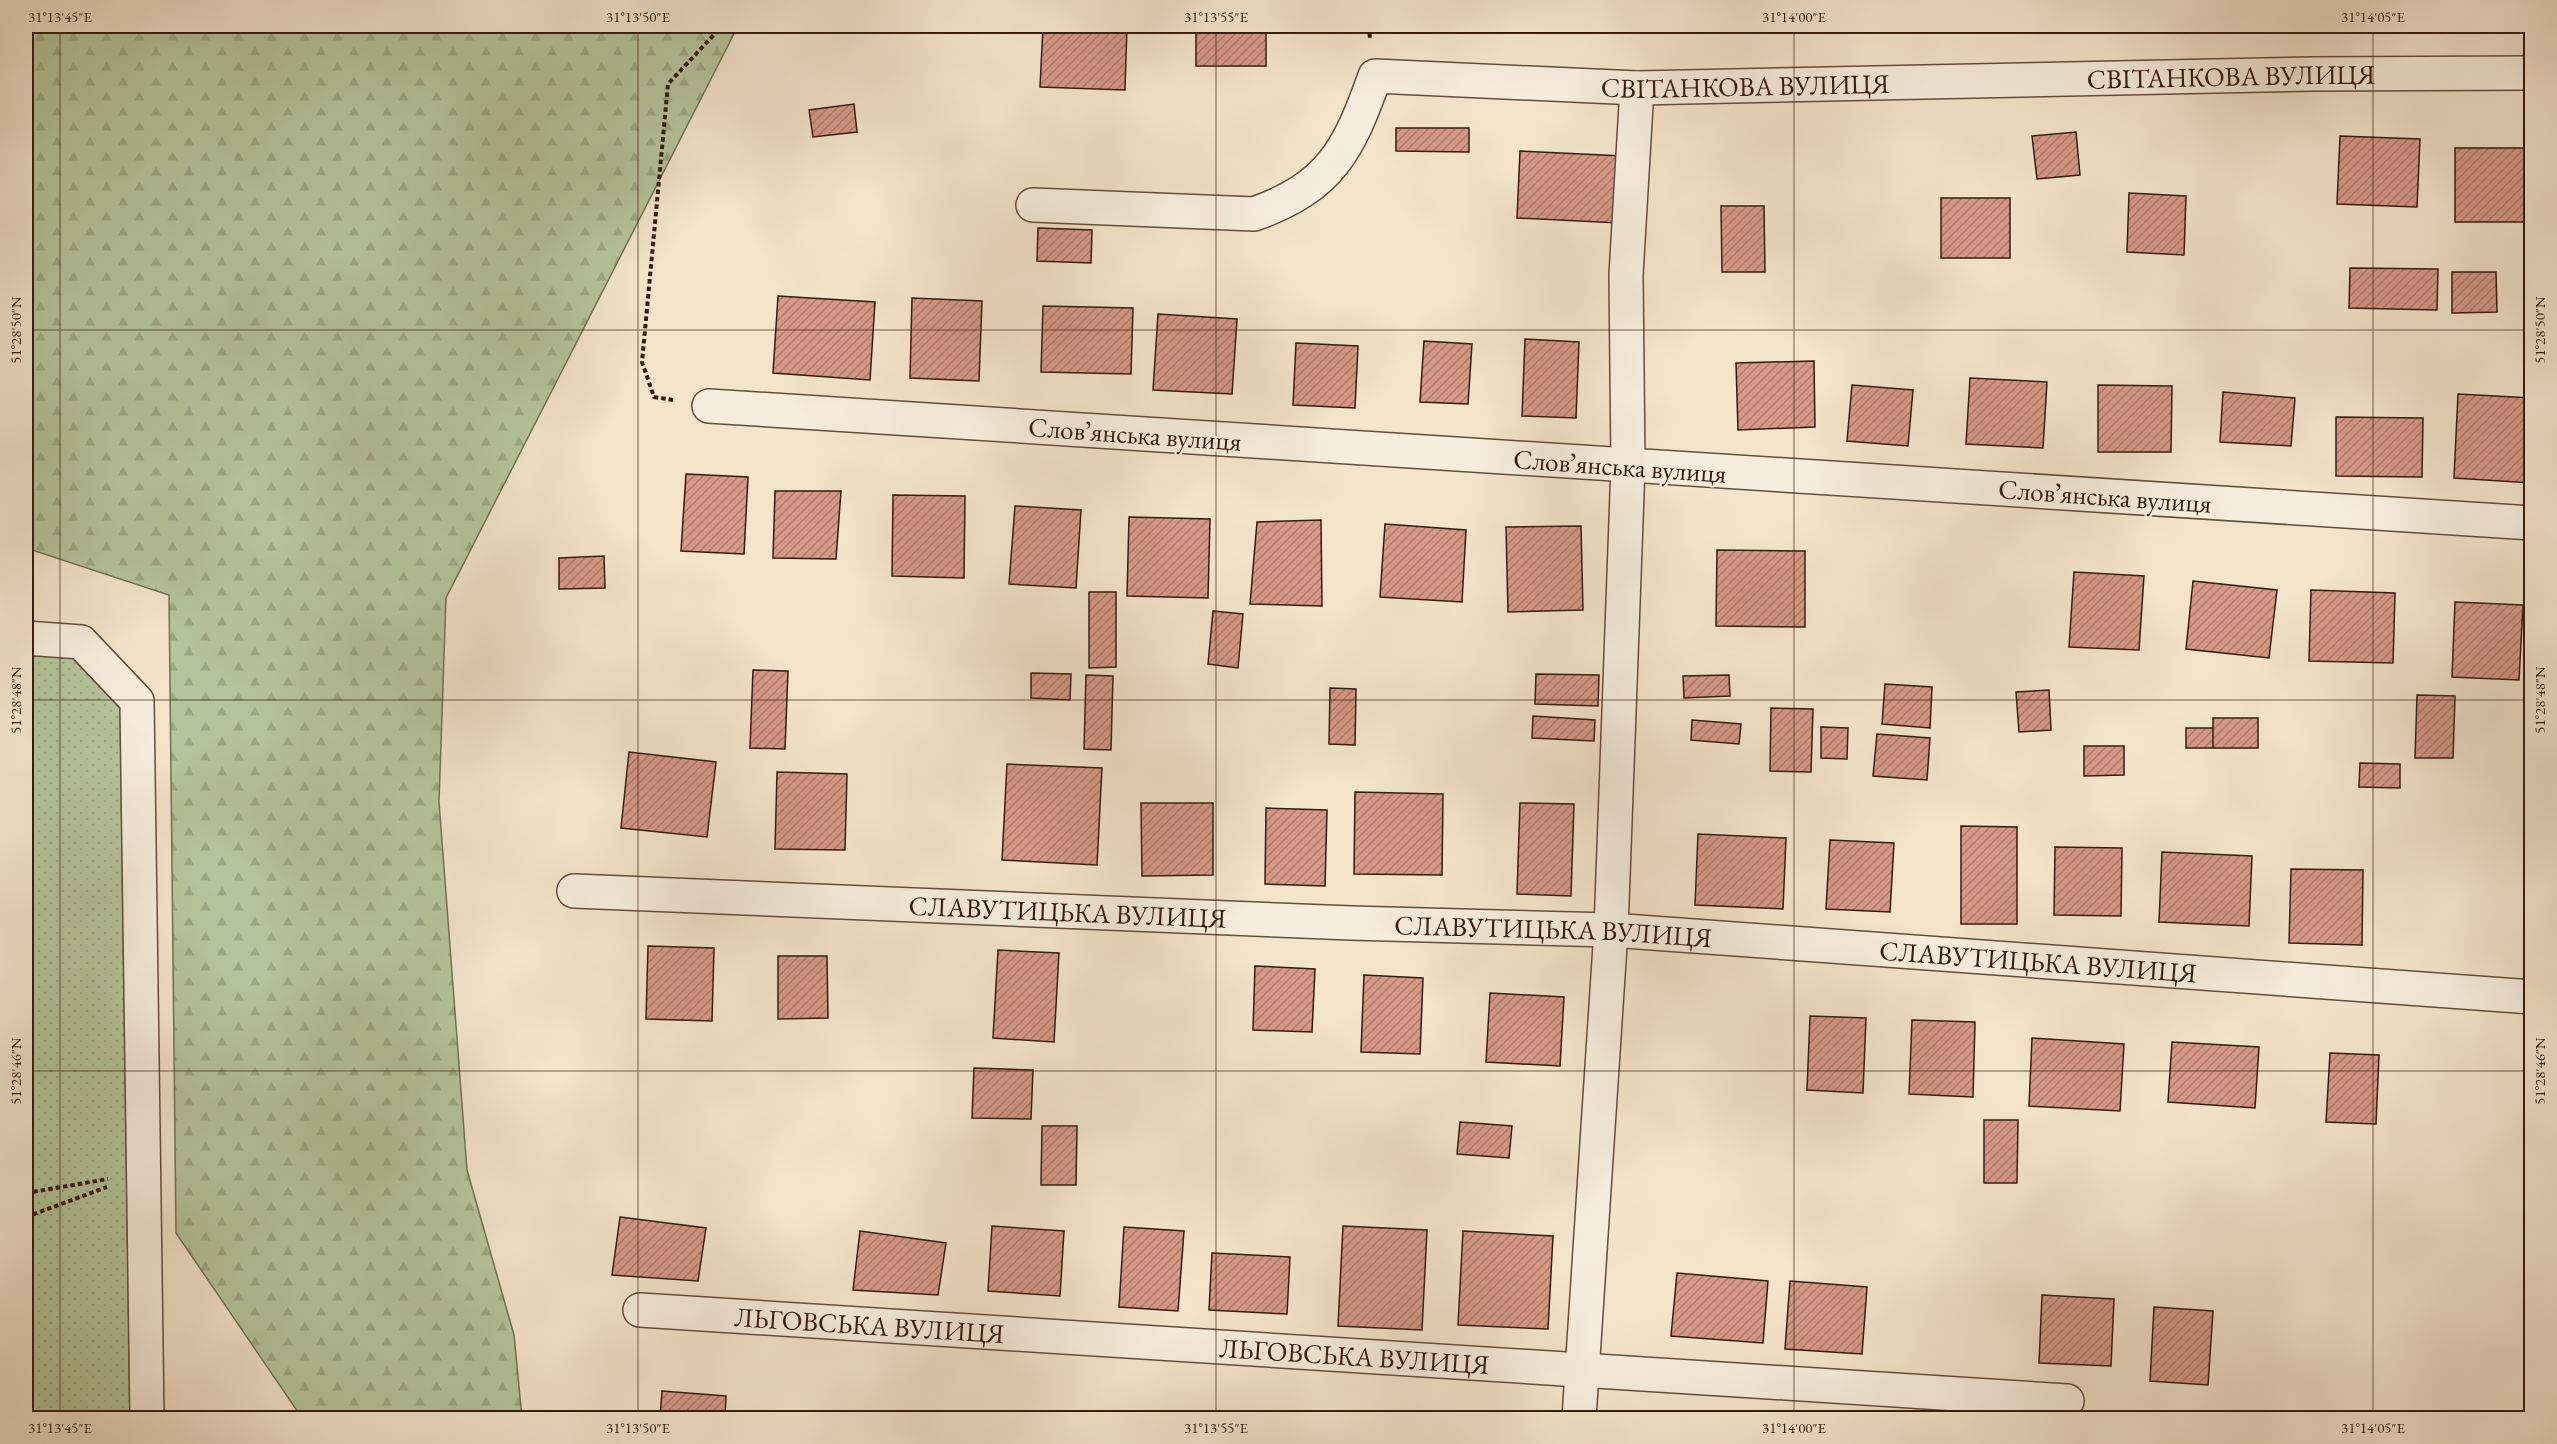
<svg xmlns="http://www.w3.org/2000/svg" width="2557" height="1444" font-family="'EB Garamond',serif">
<style>
.grass{fill:url(#grass-dots);stroke:#757054;stroke-width:1.5}
.forest{fill:url(#forest-firs);stroke:#757054;stroke-width:1.5}
.building{fill:url(#building-hatch);stroke:#351b0d;stroke-width:1.5}
.lines{fill:none;stroke-linecap:round;stroke-linejoin:round}
.street-casing{stroke:#644d3c;stroke-width:36}
.path{stroke:#351b0d;stroke-width:4;stroke-dasharray:4.5 3;stroke-linecap:butt}
.street{stroke:#f7eddd;stroke-width:33}
.ticks{fill:none;stroke:#351b0d;stroke-width:1.5;stroke-opacity:0.45}
.labels{text-anchor:middle;dominant-baseline:central;stroke-width:4.5;stroke-linejoin:round;paint-order:stroke}
.street-label{font-size:27px;fill:#351b0d;stroke:#f7eddd}
.neatline{fill:none;stroke:#351b0d;stroke-width:2}
.ticks-label{font-size:15px;text-anchor:middle;fill:#351b0d}
</style>
<defs>
<pattern id="grass-dots" width="8" height="8" patternUnits="userSpaceOnUse" patternTransform="scale(1.5)"><rect width="8" height="8" fill="#b5c59b"/><path d="M2 2h.1M6 6h.1" fill="none" stroke="#9ca984" stroke-width="1.8" stroke-linecap="round"/></pattern>
<pattern id="forest-firs" width="22" height="20" patternUnits="userSpaceOnUse" patternTransform="scale(1.5)"><rect width="22" height="20" fill="#b5c59b"/><path d="M5 1l3.5 6h-7zM16 11l3.5 6h-7z" fill="#9ca984"/></pattern>
<pattern id="building-hatch" width="6" height="6" patternUnits="userSpaceOnUse" patternTransform="scale(1.5)"><rect width="6" height="6" fill="#d69888"/><path d="M-1 1l2-2M0 6l6-6M5 7l2-2" fill="none" stroke="#ae7b6e"/></pattern>
</defs>
<rect width="100%" height="100%" fill="#f3e4cb"/>
<filter id="stains"><feTurbulence type="fractalNoise" baseFrequency=".00333" numOctaves="4"/><feColorMatrix values="0 0 0 0 .2 0 0 0 0 .09 0 0 0 0 .02 0 0 0 .5 -.17"/></filter>
<radialGradient id="worn" r=".72"><stop offset=".6" stop-color="#630" stop-opacity="0"/><stop offset="1" stop-color="#630" stop-opacity=".3"/></radialGradient>
<path class="grass" d="M26,648L72,651L120,701L130,1418H26Z"/>
<path class="forest" d="M26,26H738L446,598L439,802L467,1170L514,1335L522,1418H302L176,1233L169,595L26,548Z"/>
<path class="building" d="M932,26H980V28L932,30Z
M1043,26H1127L1125,90L1040,87Z
M1196,26H1266V66H1196Z
M854,104L857,132L813,137L809,110Z
M1396,128H1469V152L1396,151Z
M2076,132L2080,175L2037,179L2032,136Z
M2340,136L2420,139L2417,207L2337,204Z
M2455,148H2532V222H2455Z
M1520,151L1623,156L1619,223L1517,218Z
M2129,193L2186,196L2184,255L2127,252Z
M1941,198H2010V258H1941Z
M1721,206H1764L1765,272H1722Z
M1038,228L1092,230L1091,263L1037,261Z
M2350,268L2438,269L2437,310L2349,308Z
M2452,272H2496L2497,312L2452,313Z
M778,296L875,302L870,380L773,373Z
M912,298L982,301L979,381L910,378Z
M1043,306L1133,308L1131,374L1041,372Z
M1158,314L1237,319L1232,394L1153,390Z
M1525,339L1579,342L1576,418L1522,416Z
M1424,341L1472,344L1468,404L1420,402Z
M1296,343L1358,346L1355,408L1293,405Z
M1814,361L1815,427L1738,430L1736,363Z
M1970,378L2047,382L2043,448L1966,444Z
M1852,385L1913,390L1908,446L1847,441Z
M2098,385L2172,386L2171,452H2098Z
M2223,392L2295,398L2291,446L2220,442Z
M2458,394L2532,398V483L2454,478Z
M2336,417L2423,418L2422,477L2336,476Z
M686,474L748,477L744,554L681,551Z
M775,491H841L836,559L773,558Z
M893,495L965,496L964,578L892,576Z
M1015,506L1081,510L1076,588L1009,584Z
M1129,517L1210,519L1208,598L1127,596Z
M1321,520L1322,606L1250,604L1257,522Z
M1385,524L1466,530L1462,602L1380,597Z
M1581,526L1583,610L1508,612L1506,527Z
M1717,550L1805,551V627L1716,626Z
M604,556L605,588L559,589V558Z
M2074,572L2144,576L2139,650L2069,647Z
M2193,581L2277,590L2269,658L2186,649Z
M2311,590L2395,593L2393,663L2309,661Z
M1089,592H1116V667L1089,668Z
M2455,602L2523,605L2519,680L2452,677Z
M1213,611L1243,614L1238,668L1208,664Z
M753,670L788,671L785,749L750,748Z
M1031,673L1071,674L1070,700L1031,698Z
M1536,674L1599,675L1598,706L1535,704Z
M1086,675L1113,676L1111,750L1084,749Z
M1729,675L1730,696L1684,698L1683,676Z
M1885,684L1932,687L1930,728L1882,724Z
M1330,688L1356,689L1355,745L1329,744Z
M2049,690L2051,730L2019,732L2016,692Z
M2417,695L2455,696L2453,758H2415Z
M1771,708L1813,709L1811,772L1770,771Z
M1533,716L1595,720L1594,741L1532,738Z
M2213,718H2258V748H2213Z
M1692,720L1741,724L1739,744L1691,740Z
M1821,727L1848,728L1847,759L1821,758Z
M2186,728H2213V748H2186Z
M1877,734L1930,738L1927,780L1873,776Z
M2084,746H2124V775L2084,776Z
M629,752L716,762L707,837L621,828Z
M2360,763L2400,764V788L2359,787Z
M1007,764L1102,768L1097,865L1002,860Z
M777,772L847,774L845,850L775,849Z
M1355,792L1443,794L1442,875L1354,874Z
M1141,803H1213V875L1142,876Z
M1520,803L1574,804L1571,896L1517,894Z
M1266,808L1327,810L1325,886L1265,884Z
M1961,826L2017,827V924H1961Z
M1698,834L1786,838L1783,909L1695,905Z
M1830,840L1894,843L1890,912L1826,909Z
M2055,847L2122,848L2121,916L2054,915Z
M2162,852L2252,856L2249,926L2159,922Z
M2291,869L2363,870L2362,945L2289,943Z
M648,946L714,948L712,1021L646,1019Z
M998,950L1059,953L1054,1042L993,1038Z
M778,956H827L828,1018L778,1019Z
M1255,966L1315,969L1312,1032L1253,1030Z
M1364,975L1423,978L1420,1054L1361,1052Z
M1490,993L1564,997L1560,1066L1486,1062Z
M1810,1016L1866,1018L1863,1093L1807,1090Z
M1912,1020L1975,1022L1973,1097L1909,1094Z
M2032,1038L2124,1044L2120,1111L2029,1106Z
M2172,1042L2259,1047L2255,1108L2168,1102Z
M2330,1053L2379,1055L2376,1124L2326,1122Z
M974,1068L1033,1070L1031,1119L972,1118Z
M1984,1120H2018L2017,1183H1984Z
M1460,1122L1512,1126L1509,1158L1457,1154Z
M1042,1126H1077L1076,1185H1041Z
M620,1217L706,1228L698,1281L612,1275Z
M992,1226L1064,1231L1060,1296L988,1291Z
M1343,1226L1427,1230L1422,1330L1338,1326Z
M1124,1227L1184,1231L1178,1311L1119,1307Z
M860,1231L946,1243L938,1295L853,1290Z
M1463,1231L1553,1236L1548,1329L1458,1325Z
M1212,1253L1290,1257L1287,1314L1209,1310Z
M1677,1273L1768,1281L1763,1343L1671,1336Z
M1790,1281L1867,1287L1862,1354L1785,1349Z
M2042,1295L2114,1299L2111,1366L2039,1363Z
M2154,1307L2213,1311L2208,1385L2150,1381Z
M662,1391L726,1396L725,1418H660Z
M847,1412L909,1418H846Z"/>
<g class="lines">
<g class="street-casing">
<g id="street">
<path id="s1" d="M1033,205L1254,214C1331,187 1349,149 1375,76L1637,88L2313,74L2532,73"/>
<path d="M709,406L2532,523"/>
<path d="M26,638L81,642L137,701L147,1418"/>
<path id="s2" d="M574,891L1351,923L1611,930L2532,997"/>
<path id="s3" d="M640,1310L2067,1401"/>
<path d="M1579,1418L1611,930L1628,466L1626,275L1637,88"/>
</g>
</g>
<path class="path" d="M1369,26L1370,40
M673,400L654,397L642,362L668,84L722,26
M26,1193L108,1179
M26,1217L107,1187"/>
<use href="#street" class="street"/>
</g>
<path class="ticks" d="M60,26V1418M638,26V1418M1216,26V1418M1794,26V1418M2373,26V1418M26,330H2532M26,700H2532M26,1071H2532"/>
<g class="labels">
<g class="street-label">
<text stroke="none"><textPath href="#s1" startOffset="1270">СВІТАНКОВА ВУЛИЦЯ</textPath></text>
<text stroke="none"><textPath href="#s1" startOffset="784">СВІТАНКОВА ВУЛИЦЯ</textPath></text>
<text transform="translate(1135 434) rotate(4)">Словʼянська вулиця</text>
<text transform="translate(1620 466) rotate(4)">Словʼянська вулиця</text>
<text transform="translate(2105 496) rotate(4)">Словʼянська вулиця</text>
<text stroke="none"><textPath href="#s2" startOffset="494">СЛАВУТИЦЬКА ВУЛИЦЯ</textPath></text>
<text stroke="none"><textPath href="#s2" startOffset="980">СЛАВУТИЦЬКА ВУЛИЦЯ</textPath></text>
<text stroke="none"><textPath href="#s2" startOffset="1466">СЛАВУТИЦЬКА ВУЛИЦЯ</textPath></text>
<text stroke="none"><textPath href="#s3" startOffset="230">ЛЬГОВСЬКА ВУЛИЦЯ</textPath></text>
<text stroke="none"><textPath href="#s3" startOffset="716">ЛЬГОВСЬКА ВУЛИЦЯ</textPath></text>
</g>
</g>
<rect width="2557" height="1444" fill="none" stroke="#f3e4cb" stroke-width="66"/>
<rect x="33" y="33" width="2491" height="1378" class="neatline"/>
<g class="ticks-label">
<text x="60" y="22">31°13'45"E</text>
<text x="638" y="22">31°13'50"E</text>
<text x="1216" y="22">31°13'55"E</text>
<text x="1794" y="22">31°14'00"E</text>
<text x="2373" y="22">31°14'05"E</text>
<text transform="translate(16 330) rotate(-90)" y="5">51°28'50"N</text>
<text transform="translate(2540 330) rotate(-90)" y="5">51°28'50"N</text>
<text transform="translate(16 700) rotate(-90)" y="5">51°28'48"N</text>
<text transform="translate(2540 700) rotate(-90)" y="5">51°28'48"N</text>
<text transform="translate(16 1071) rotate(-90)" y="5">51°28'46"N</text>
<text transform="translate(2540 1071) rotate(-90)" y="5">51°28'46"N</text>
<text x="60" y="1433">31°13'45"E</text>
<text x="638" y="1433">31°13'50"E</text>
<text x="1216" y="1433">31°13'55"E</text>
<text x="1794" y="1433">31°14'00"E</text>
<text x="2373" y="1433">31°14'05"E</text>
</g>
<rect width="100%" height="100%" filter="url(#stains)"/>
<rect width="100%" height="100%" fill="url(#worn)"/>
</svg>
